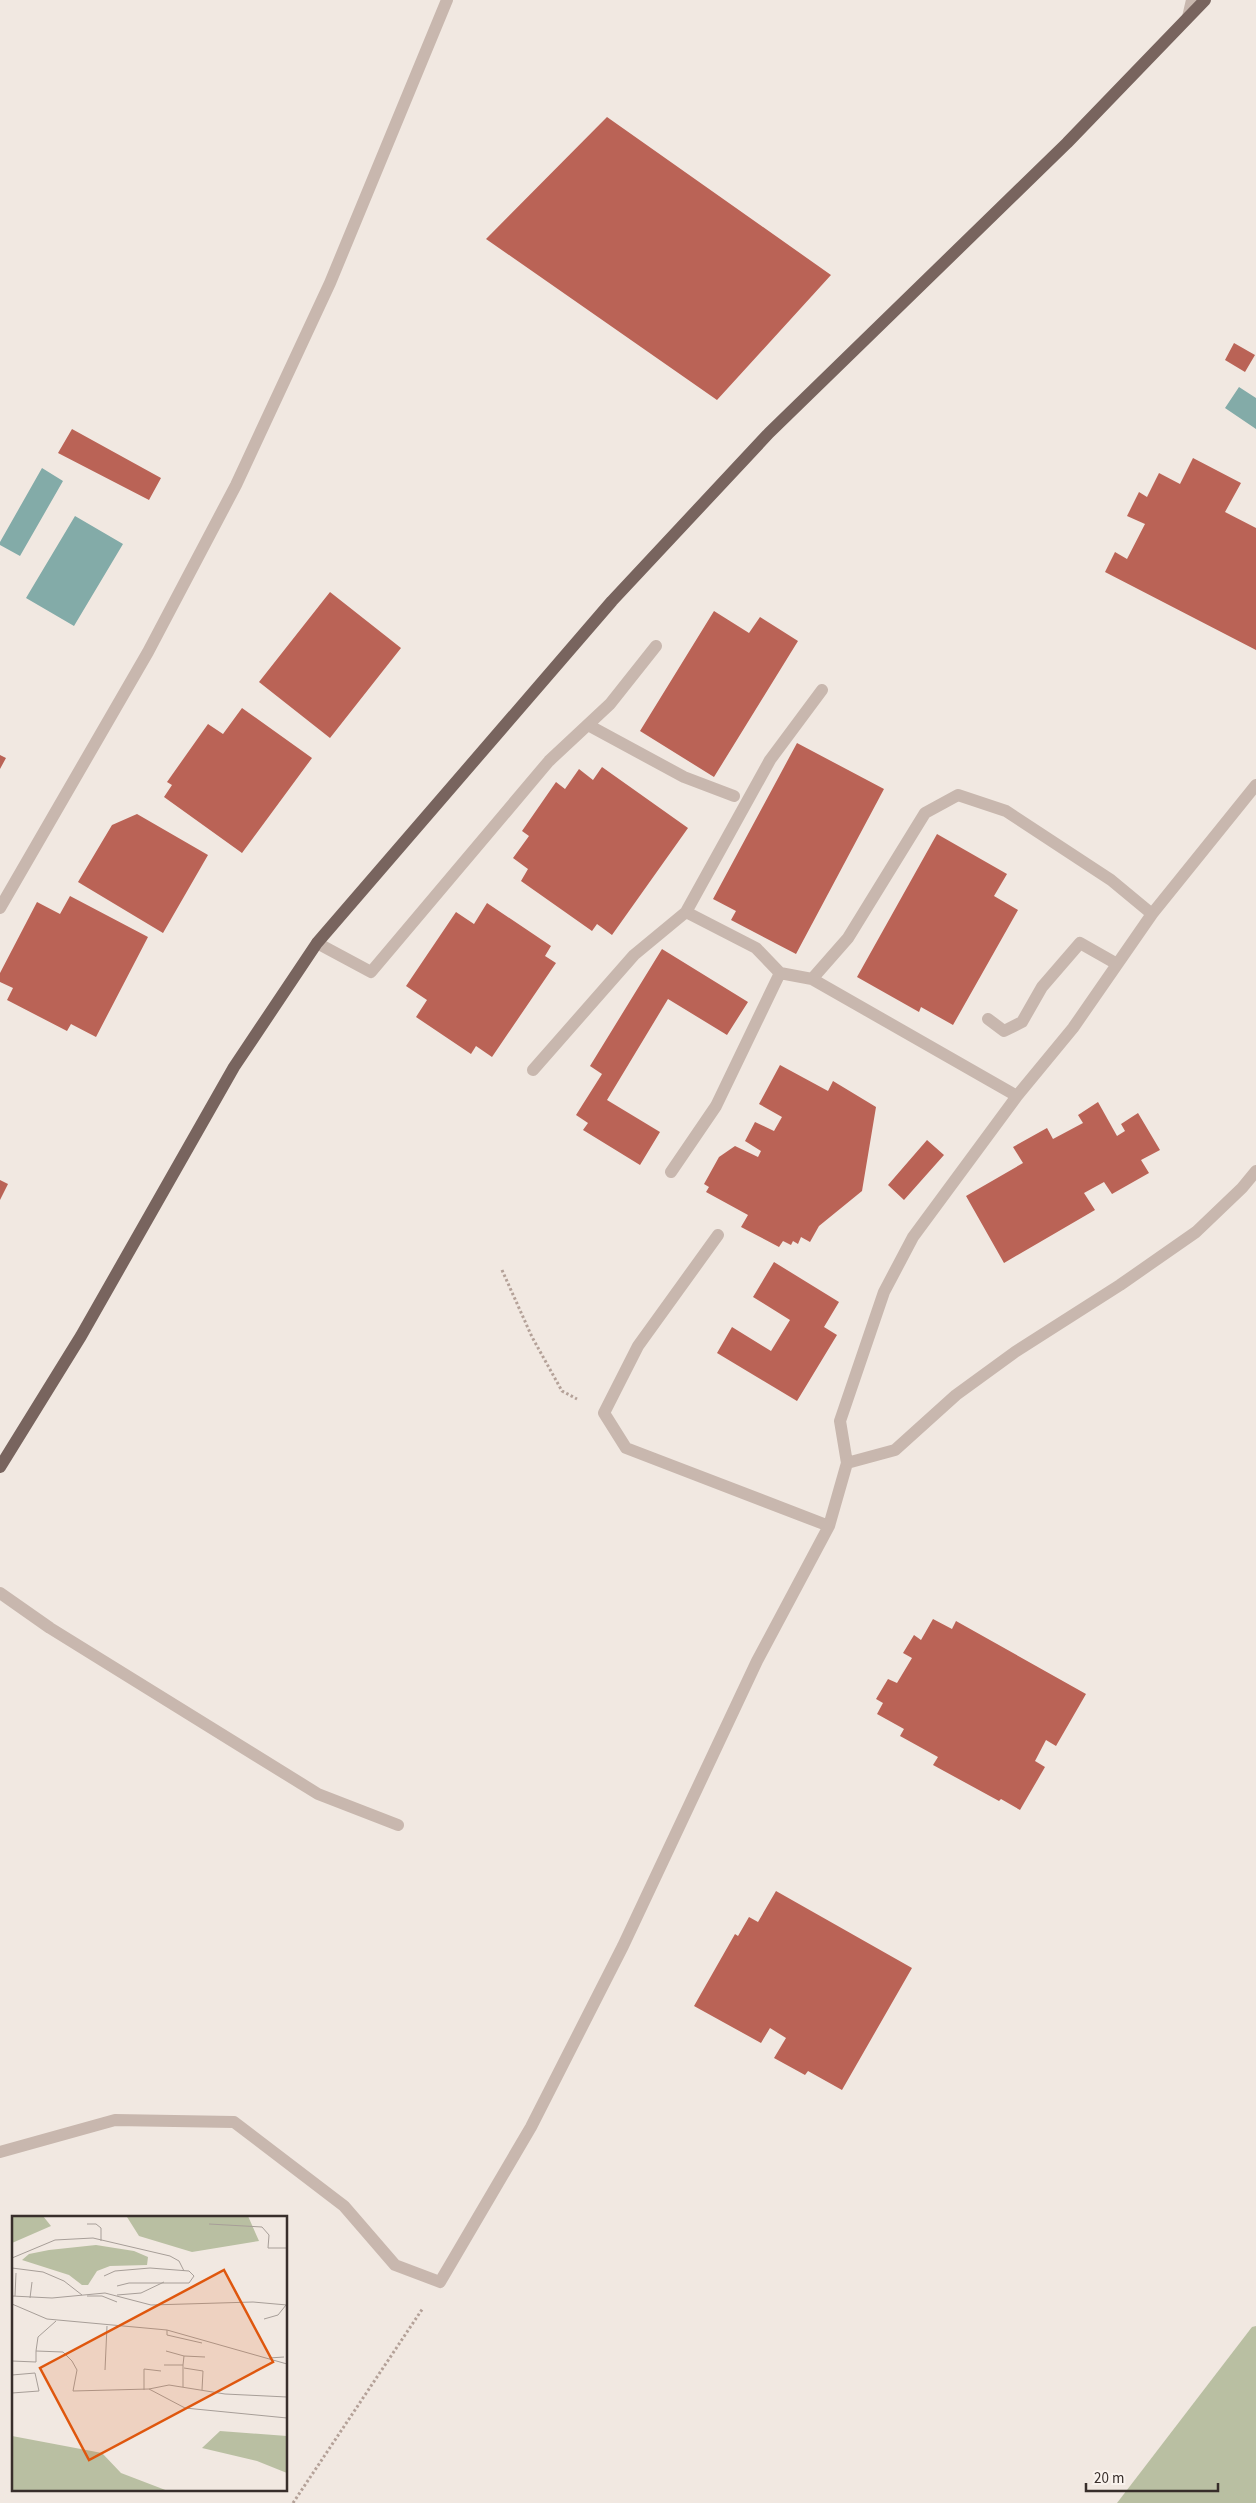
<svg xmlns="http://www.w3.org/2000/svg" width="1256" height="2503" font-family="'Source Sans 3',sans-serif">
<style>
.green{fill:#b9bfa2}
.water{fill:#83aba8}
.building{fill:#ba6356}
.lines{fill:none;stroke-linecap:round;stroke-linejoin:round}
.path{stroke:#b4a198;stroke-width:3;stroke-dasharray:2.5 2.5;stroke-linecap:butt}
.minor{stroke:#c8b7ae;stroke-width:12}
.major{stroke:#78645e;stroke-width:12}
.inset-road{fill:none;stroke:#a79e98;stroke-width:1}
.view{fill:#df570e;fill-opacity:0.15;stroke:#df570e;stroke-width:2.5}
.inset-edge{fill:none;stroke:#382e2b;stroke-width:2.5}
</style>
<rect width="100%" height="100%" fill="#f1e8e1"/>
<path class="green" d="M1256,2326V2503H1117L1252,2327Z"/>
<path class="water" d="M1239,387L1256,398V429L1225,408Z
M42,468L63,481L20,556L0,545V542Z
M75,516L123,544L74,626L26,598Z"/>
<path class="building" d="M607,117L831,275L717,400L486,239Z
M1234,343L1255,355L1245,372L1225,360Z
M72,429L161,478L149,500L58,453Z
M1193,458L1241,483L1225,512L1256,528V650L1105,572L1115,552L1127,559L1145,524L1127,516L1139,492L1147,497L1159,473L1180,484Z
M330,592L401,648L330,738L259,682Z
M714,611L749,633L760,617L798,641L714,777L640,731Z
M242,708L312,758L242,853L164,797L172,785L167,782L208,724L223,734Z
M797,743L884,789L796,954L731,920L736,911L713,899Z
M0,755L6,758L0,769Z
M602,767L688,828L612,935L597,924L592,931L521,881L528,869L513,858L529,836L522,831L556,782L565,789L579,769L593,780Z
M137,814L208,855L163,933L78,882L112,825Z
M937,834L1007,874L994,896L1018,910L953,1025L921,1007L919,1012L857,977Z
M70,896L148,937L96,1037L71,1024L67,1031L7,1000L13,988L0,982V973L37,902L60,914Z
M487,903L551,946L545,956L556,963L492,1057L476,1046L471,1054L416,1017L427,1000L406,986L456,912L474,924Z
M662,949L748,1002L727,1035L668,999L607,1100L660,1132L640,1165L583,1130L588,1123L576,1115L602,1074L590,1066Z
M780,1065L828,1091L833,1081L876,1107L862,1191L819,1226L810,1242L801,1237L798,1244L793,1241L791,1245L783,1241L779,1247L741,1227L748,1215L706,1192L709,1187L704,1184L719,1157L735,1146L758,1157L761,1151L745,1141L755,1122L774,1131L782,1117L759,1104Z
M1098,1102L1117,1136L1125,1131L1121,1124L1138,1113L1160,1150L1141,1160L1149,1173L1112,1194L1104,1182L1084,1193L1095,1210L1004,1263L966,1196L1023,1163L1013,1147L1047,1128L1053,1139L1083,1123L1078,1115Z
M927,1140L944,1155L904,1200L888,1185Z
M0,1180L8,1184L0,1200Z
M774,1262L839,1302L824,1327L837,1335L797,1401L717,1353L732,1327L771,1351L790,1320L753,1297Z
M933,1619L952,1629L956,1621L1086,1694L1056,1746L1046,1740L1035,1761L1045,1767L1020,1810L1001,1799L999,1801L933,1765L938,1757L900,1736L904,1729L877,1714L883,1703L876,1699L888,1679L897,1683L912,1658L903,1653L914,1635L921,1640Z
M776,1891L912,1968L842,2090L808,2071L805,2075L774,2058L786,2038L770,2028L761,2043L694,2006L735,1934L738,1936L749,1917L758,1922Z"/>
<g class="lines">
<path class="path" d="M502,1270L532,1337L562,1391L577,1399
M293,2503L423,2308"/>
<path class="minor" d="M1188,17L1192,0
M588,725L684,777L734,796
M1256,785L1152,914L1073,1028L1017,1096L913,1237L884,1292L840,1421L847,1463L895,1450L956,1395L1015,1352L1120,1285L1196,1232L1242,1188L1256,1171
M0,908L148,652L236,485L330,283L447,0
M686,912L770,760L822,690
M317,943L371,972L549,761L610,704L656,646
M812,979L848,938L925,813L958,795L1006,811L1111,880L1152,914
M988,1019L1004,1031L1022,1022L1042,987L1080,943L1117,964
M533,1070L634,955L686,912L756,948L780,973
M671,1172L716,1106L780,973L812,979L1017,1096
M718,1235L638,1346L604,1413L626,1448L829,1526
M0,1593L50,1628L318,1794L398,1825
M0,2152L115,2120L234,2122L344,2206L395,2265L440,2282L531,2127L623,1946L757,1661L829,1526L847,1463"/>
<path class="major" d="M0,1467L81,1336L234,1067L317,943L612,601L769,433L1067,143L1205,0"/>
</g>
<g transform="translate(12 2216)">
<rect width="275" height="275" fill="#f1e8e1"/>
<path d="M0,0H31L39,10L0,27ZM236,0L247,25L180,36L127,20L115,1ZM84,29L122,35L136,41L135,49L98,50L85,55L76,69H70L57,59L10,44L17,38L37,34ZM208,215L275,220V257L245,245L190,232ZM0,220L90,237L109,257L156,275L0,274Z" fill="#b9bfa2"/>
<path class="inset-road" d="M75,8H84L89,12V25M197,8L250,11L257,19L256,32H275M0,42L43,24L81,22L158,40L167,45L172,55M0,52L31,56L52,65L70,79M92,60L103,55L138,52L177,55L182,60L177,67H117L105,70M105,79L129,77L152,66M0,80L40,82L93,77L139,89L241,86L275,89M3,80L4,57M75,80H90L105,86M18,82L20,66M0,88L35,103L155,114L275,148M252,103L266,99L274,89M44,105L26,121L24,135L51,136L60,145L65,154L61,175L137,173M155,114V119L190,127M154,135L172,140L171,149M172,140L193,141M257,142L272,141M0,145L24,146V135M152,149H171V171M172,152L191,155L190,174M93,154L95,110M0,159L23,157L27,175L0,177M132,174V153L149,155M275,181L213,178L157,169L137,173L173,192L275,202"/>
<path class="view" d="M212,54L261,146L77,244L28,152Z"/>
<rect width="275" height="275" class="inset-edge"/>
</g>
<path d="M1086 2483v8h132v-8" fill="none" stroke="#382e2b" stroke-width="2.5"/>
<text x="1094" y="2483" font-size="15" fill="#382e2b" stroke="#f9f2ed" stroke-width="4" paint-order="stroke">20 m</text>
</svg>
